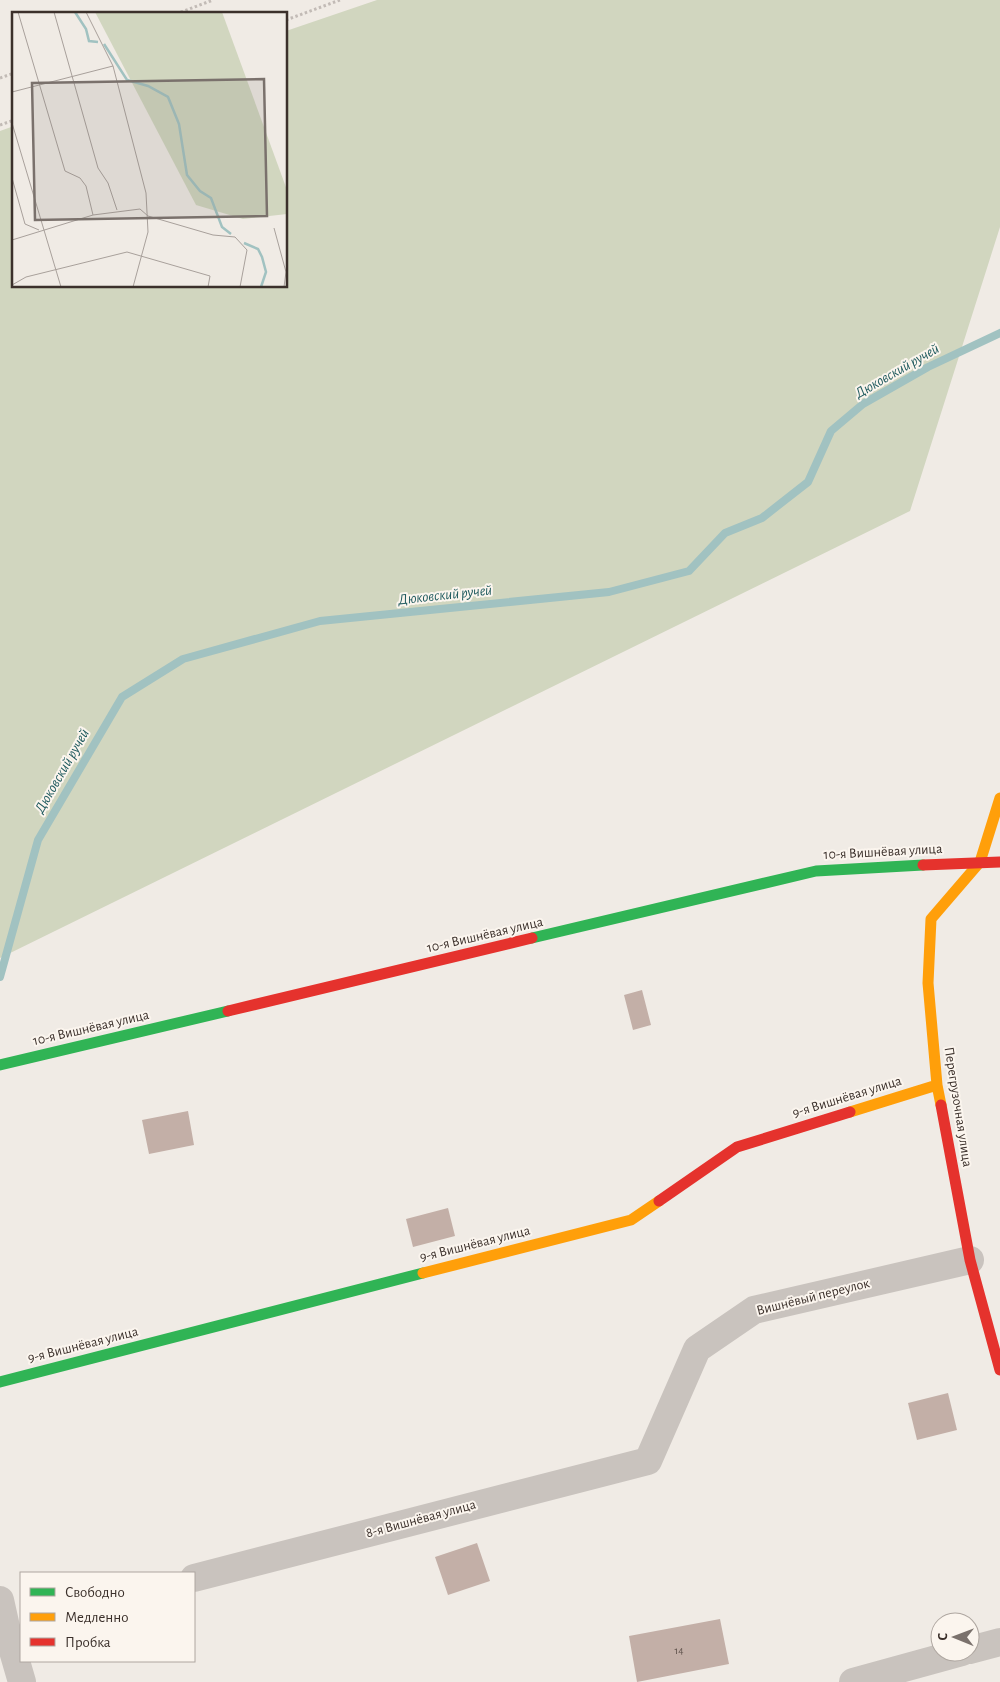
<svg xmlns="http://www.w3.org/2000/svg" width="1000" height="1682" font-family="'Alegreya Sans',sans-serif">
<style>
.green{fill:#d1d6bf}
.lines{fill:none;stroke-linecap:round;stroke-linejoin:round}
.stream{stroke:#a1c2c1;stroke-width:8}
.building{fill:#c3afa7}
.path{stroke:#c2bbb6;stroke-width:3;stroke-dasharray:2.5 2.5;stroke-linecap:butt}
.street{stroke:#c9c3be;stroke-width:28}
.fast{stroke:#30b455;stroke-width:11}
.slow{stroke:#ff9f0a;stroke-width:11}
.jam{stroke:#e5322d;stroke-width:11}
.labels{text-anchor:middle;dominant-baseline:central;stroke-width:4;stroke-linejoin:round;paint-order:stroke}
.number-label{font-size:11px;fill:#5d504a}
.street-label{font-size:14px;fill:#3b302b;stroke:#fbf5ee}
.water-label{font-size:15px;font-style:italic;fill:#1f5a5e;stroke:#fbf5ee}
.inset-river{fill:none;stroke:#a1c2c1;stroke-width:2.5}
.inset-road{fill:none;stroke:#a8a09b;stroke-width:1}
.view{fill:#7a716c;fill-opacity:0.15;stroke:#7a716c;stroke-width:2.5}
.inset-edge{fill:none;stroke:#3b302b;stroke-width:2.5}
</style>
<rect width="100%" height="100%" fill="#f0ebe5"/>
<path class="green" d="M377,0H1000V227L910,511L0,958V131L14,126V286H286V31Z"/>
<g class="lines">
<path class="stream" d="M0,977L38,840L122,697L183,659L320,621L609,592L689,571L725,533L762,518L808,482L831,431L863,404L928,367L1000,333"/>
</g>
<path class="building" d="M642,990L651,1025L633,1030L624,995Z
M188,1111L194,1145L149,1154L142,1120Z
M448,1208L455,1236L413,1247L406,1219Z
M948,1393L957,1430L917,1440L908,1403Z
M477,1543L490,1581L448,1595L435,1557Z
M720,1619L729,1664L637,1682L629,1636Z"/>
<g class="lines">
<path class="path" d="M176,14L213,0
M286,20L340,0
M0,78L14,73
M0,125L14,120"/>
<path class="street" d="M194,1578L648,1461L697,1349L754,1310L970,1260
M0,1600L6,1627L22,1682
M970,1650L1000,1642
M853,1682L962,1652"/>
<path class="fast" d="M532,938L816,871L923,865
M0,1065L228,1011
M0,1382L423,1273"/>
<path class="slow" d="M941,1105L937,1085L928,983L931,919L980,862L1000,798
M850,1112L937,1085
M423,1273L631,1220L659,1201"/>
<path class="jam" d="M923,865L1000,862
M228,1011L532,938
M941,1105L970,1260L1000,1370
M659,1201L737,1147L850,1112"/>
</g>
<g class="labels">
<g class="number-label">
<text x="679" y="1650">14</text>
</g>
<g class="street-label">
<text transform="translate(883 852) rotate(-3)">10-я Вишнёвая улица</text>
<text transform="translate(485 935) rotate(-13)">10-я Вишнёвая улица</text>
<text transform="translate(91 1028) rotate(-13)">10-я Вишнёвая улица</text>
<text transform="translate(847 1097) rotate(-17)">9-я Вишнёвая улица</text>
<text transform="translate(958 1107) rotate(81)">Перегрузочная улица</text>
<text transform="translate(475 1244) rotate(-14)">9-я Вишнёвая улица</text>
<text transform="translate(813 1297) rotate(-14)">Вишнёвый переулок</text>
<text transform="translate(83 1345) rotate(-14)">9-я Вишнёвая улица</text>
<text transform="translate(421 1519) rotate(-15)">8-я Вишнёвая улица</text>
</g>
<g class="water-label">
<text transform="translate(897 371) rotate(-30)">Дюковский ручей</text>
<text transform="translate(445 595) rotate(-6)">Дюковский ручей</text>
<text transform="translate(62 771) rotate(-60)">Дюковский ручей</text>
</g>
</g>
<g transform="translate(12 12)">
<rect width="275" height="275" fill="#f0ebe5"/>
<path d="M83,0H210L275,178V202L231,207L184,193Z" fill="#d1d6bf"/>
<path class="inset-river" d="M63,0L74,17L77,29L86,30M92,32L115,68L136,74L156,85L167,112L175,163L188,179L199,186L210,215L219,222M232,231L246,237L250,245L254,260L249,275"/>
<path class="inset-road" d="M6,0L53,159L68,166L74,174L81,203M42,0L86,156L96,171L105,198M74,0L101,54L134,181L136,220L121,275M0,80L101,54M0,111L49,275M0,166L13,212L27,218M262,216L274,260L272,275M0,228L81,203L128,197L136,204L201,223L223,225L235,238L228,275M0,273L14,265L115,240L198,264L196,275"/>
<path class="view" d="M252,67L255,204L23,208L20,71Z"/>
<rect width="275" height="275" class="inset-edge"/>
</g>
<rect x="20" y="1572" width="175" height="90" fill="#fbf5ee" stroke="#aea6a0"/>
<rect x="30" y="1588" width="25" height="8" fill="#30b455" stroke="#aea6a0"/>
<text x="65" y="1597" font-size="15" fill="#3b302b">Свободно</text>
<rect x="30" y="1613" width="25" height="8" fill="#ff9f0a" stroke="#aea6a0"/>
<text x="65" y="1622" font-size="15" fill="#3b302b">Медленно</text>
<rect x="30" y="1638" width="25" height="8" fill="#e5322d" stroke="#aea6a0"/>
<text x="65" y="1647" font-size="15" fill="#3b302b">Пробка</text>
<g transform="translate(955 1637) rotate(271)"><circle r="24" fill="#fbf5ee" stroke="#aea6a0"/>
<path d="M0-4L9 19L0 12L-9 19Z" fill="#7a716c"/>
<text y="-8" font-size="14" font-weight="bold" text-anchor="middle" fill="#3b302b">С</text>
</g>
</svg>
